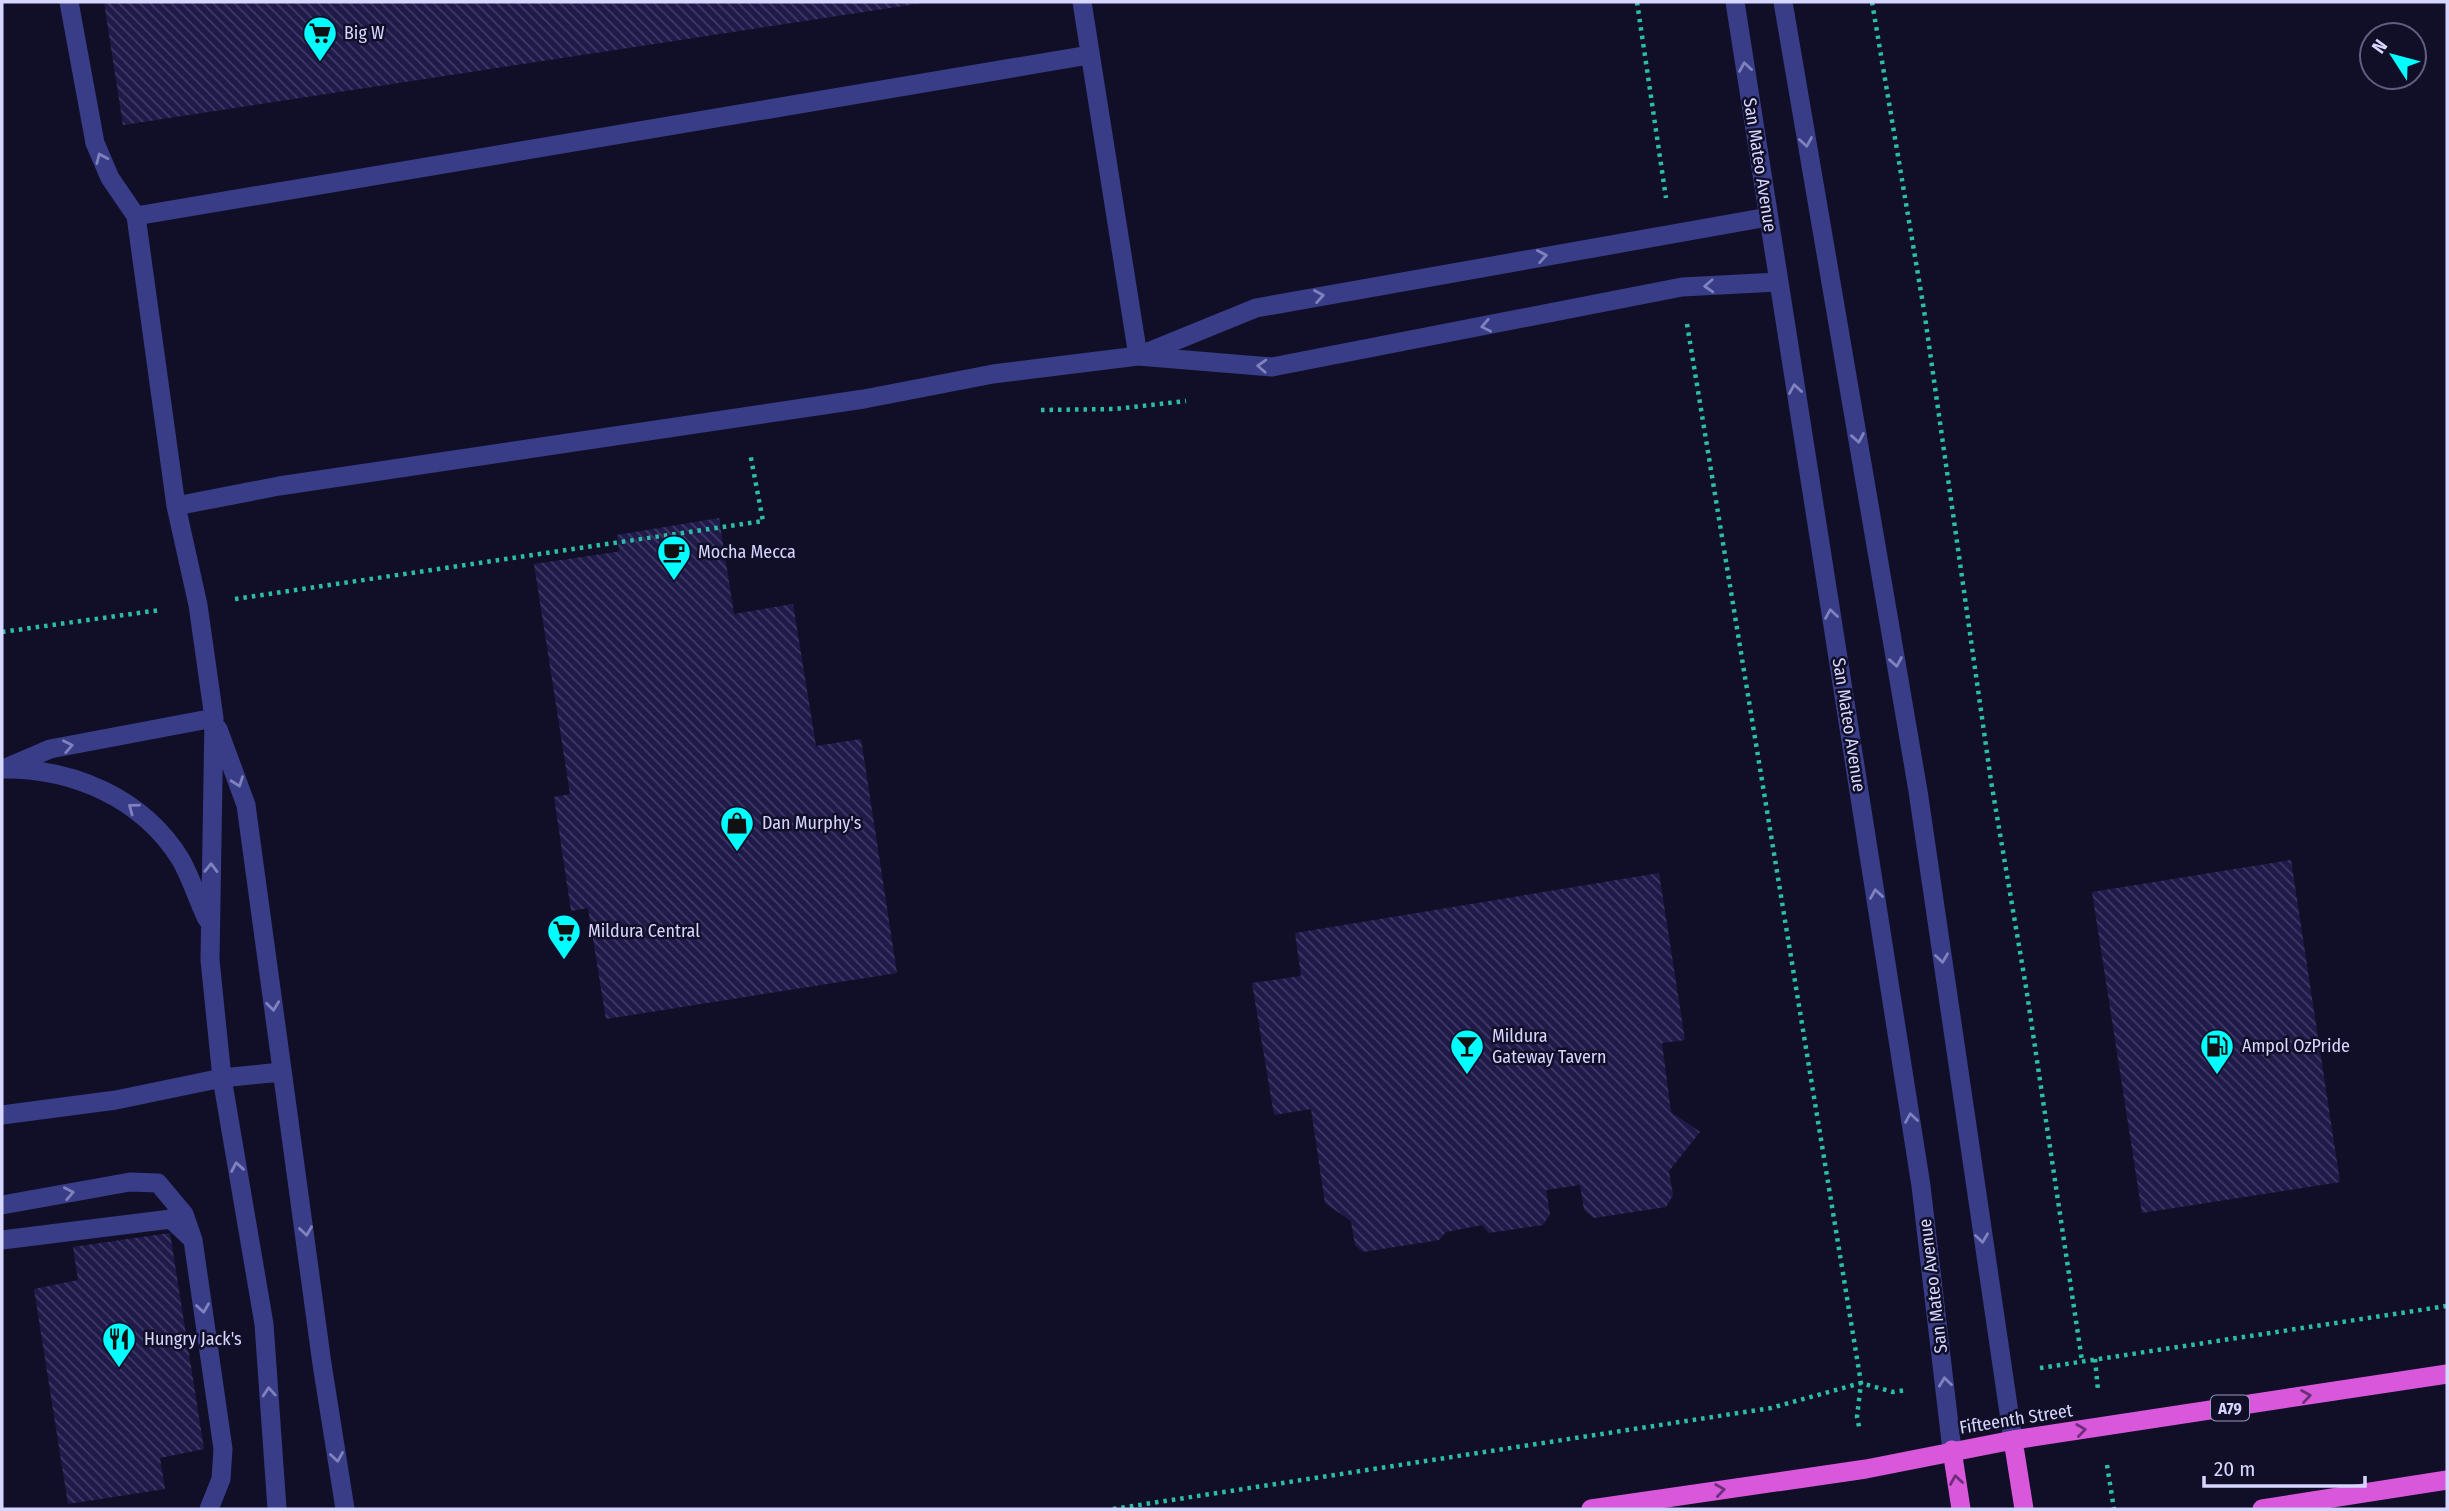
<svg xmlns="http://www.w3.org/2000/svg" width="2449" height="1511" font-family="'Fira Sans Condensed',sans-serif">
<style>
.building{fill:url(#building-back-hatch)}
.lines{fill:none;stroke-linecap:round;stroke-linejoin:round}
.path{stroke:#2cbda7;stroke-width:4.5;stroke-dasharray:3.5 5;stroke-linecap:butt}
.service{stroke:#393d88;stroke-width:19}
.tertiary{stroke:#393d88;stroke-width:19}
.trunk{stroke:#d957da;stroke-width:19}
.oneway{stroke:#8082be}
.oneway2{stroke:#6b2f78}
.labels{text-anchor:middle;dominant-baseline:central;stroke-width:5;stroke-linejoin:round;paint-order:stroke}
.shield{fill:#110f28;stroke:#9c9abe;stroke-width:2}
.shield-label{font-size:16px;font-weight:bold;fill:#d7d6ff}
.poi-label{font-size:18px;fill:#d7d6ff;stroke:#110f28;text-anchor:start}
.street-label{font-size:18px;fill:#d7d6ff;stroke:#110f28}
</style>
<defs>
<pattern id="building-back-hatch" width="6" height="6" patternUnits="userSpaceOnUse" patternTransform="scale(1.75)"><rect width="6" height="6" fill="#201a4a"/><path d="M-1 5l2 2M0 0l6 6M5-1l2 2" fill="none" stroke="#403b65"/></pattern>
</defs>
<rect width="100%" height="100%" fill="#110f28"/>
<path class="building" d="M104,2H923V3L123,125Z
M719,518L734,614L793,604L816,746L861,739L897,973L606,1019L588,908L571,911L554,797L570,794L534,564L616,552L619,551L617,535Z
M2291,860L2340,1182L2142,1213L2092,892Z
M1659,873L1685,1040L1662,1043L1671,1112L1700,1132L1669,1171L1673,1195L1666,1207L1594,1218L1584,1210L1580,1185L1546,1190L1550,1214L1543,1225L1489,1233L1482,1225L1446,1232L1439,1240L1363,1252L1355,1245L1351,1221L1325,1203L1311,1109L1274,1115L1252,983L1301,976L1295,933Z
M170,1233L204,1449L160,1458L165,1489L68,1504L34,1289L78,1280L73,1247Z"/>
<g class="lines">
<path class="path" d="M1637,2L1666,198
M1872,2L1924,310L1991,781L2026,987L2082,1361
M1687,324L1861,1383L1857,1417L1860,1431
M1041,410L1115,409L1186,401
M235,599L763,521L750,453
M2,632L160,610
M2095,1359L2098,1390
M2040,1368L2447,1306
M2107,1465L2114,1509
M1113,1509L1771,1408L1861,1383L1893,1392L1907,1390"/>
<path class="service" d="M69,2L95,143L110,178L136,216
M1082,2L1138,356
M1143,354L1256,308L1768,217
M176,506L136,216L1089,55
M218,729L246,805L322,1364L345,1509
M8,767L50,749L214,718
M2,769C73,768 143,798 181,860C191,878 198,900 207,919
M2,1115L116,1100L222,1078L281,1072
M2,1205L130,1182L158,1183L184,1214L193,1240L223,1449L221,1479L209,1509
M2,1240L171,1219L190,1237
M277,1509L264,1324L222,1078L210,960L214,718L198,605L176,506L279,486L864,399L993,374L1138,356L1272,367L1682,287L1778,282"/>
<path class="tertiary" d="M1735,2L1921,1186L1952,1450
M1783,2L1918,791L2013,1440"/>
<path class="trunk" d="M2013,1440L2024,1509
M1952,1450L1961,1509
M1591,1509L1866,1469L2013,1440L2447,1374
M2262,1509L2447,1480"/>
</g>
<defs><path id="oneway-chevron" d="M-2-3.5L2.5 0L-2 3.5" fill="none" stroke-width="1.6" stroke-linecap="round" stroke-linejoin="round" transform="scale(1.75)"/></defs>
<g class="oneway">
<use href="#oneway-chevron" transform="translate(1745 67) rotate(-99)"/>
<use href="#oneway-chevron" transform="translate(1806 142) rotate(81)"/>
<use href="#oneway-chevron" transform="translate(101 158) rotate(-114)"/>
<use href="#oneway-chevron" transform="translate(1542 256) rotate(-10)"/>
<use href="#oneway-chevron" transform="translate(1709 286) rotate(177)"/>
<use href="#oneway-chevron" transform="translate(1319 296) rotate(-10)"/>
<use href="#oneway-chevron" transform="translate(1486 326) rotate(169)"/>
<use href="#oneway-chevron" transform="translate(1262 366) rotate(-177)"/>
<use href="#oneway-chevron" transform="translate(1795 389) rotate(-99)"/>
<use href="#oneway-chevron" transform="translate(1858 438) rotate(80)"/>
<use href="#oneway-chevron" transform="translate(1831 614) rotate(-99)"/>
<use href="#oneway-chevron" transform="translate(1896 662) rotate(80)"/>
<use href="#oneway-chevron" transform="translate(68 746) rotate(-11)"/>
<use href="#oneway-chevron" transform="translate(238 782) rotate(70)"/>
<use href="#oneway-chevron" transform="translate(133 808) rotate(-143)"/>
<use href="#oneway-chevron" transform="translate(211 868) rotate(-89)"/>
<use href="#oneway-chevron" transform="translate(1876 894) rotate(-99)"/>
<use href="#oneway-chevron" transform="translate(1942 958) rotate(82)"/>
<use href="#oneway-chevron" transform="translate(273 1006) rotate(83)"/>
<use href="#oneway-chevron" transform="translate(1911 1118) rotate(-99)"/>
<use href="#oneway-chevron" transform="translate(237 1167) rotate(-100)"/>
<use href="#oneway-chevron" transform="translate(69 1193) rotate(-11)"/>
<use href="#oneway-chevron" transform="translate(306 1231) rotate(82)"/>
<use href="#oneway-chevron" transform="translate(1982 1238) rotate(82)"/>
<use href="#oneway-chevron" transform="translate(203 1308) rotate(82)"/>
<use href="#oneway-chevron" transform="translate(1945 1382) rotate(-97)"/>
<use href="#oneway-chevron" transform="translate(269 1392) rotate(-94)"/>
<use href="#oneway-chevron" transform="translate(337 1457) rotate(81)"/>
</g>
<g class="oneway2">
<use href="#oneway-chevron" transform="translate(2306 1396) rotate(-9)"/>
<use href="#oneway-chevron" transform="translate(2081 1430) rotate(-8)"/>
<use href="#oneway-chevron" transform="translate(1956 1480) rotate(-99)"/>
<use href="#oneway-chevron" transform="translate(1720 1490) rotate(-8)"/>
</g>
<defs>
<g id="supermarket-pin" transform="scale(1.75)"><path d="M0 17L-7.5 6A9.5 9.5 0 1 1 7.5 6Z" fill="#02fdff" stroke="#110f28"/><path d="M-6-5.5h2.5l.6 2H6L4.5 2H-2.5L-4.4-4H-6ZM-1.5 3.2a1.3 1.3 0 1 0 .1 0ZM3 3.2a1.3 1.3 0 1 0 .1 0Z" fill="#111"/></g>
<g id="cafe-pin" transform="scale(1.75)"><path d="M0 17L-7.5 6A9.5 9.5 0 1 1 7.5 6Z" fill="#02fdff" stroke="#110f28"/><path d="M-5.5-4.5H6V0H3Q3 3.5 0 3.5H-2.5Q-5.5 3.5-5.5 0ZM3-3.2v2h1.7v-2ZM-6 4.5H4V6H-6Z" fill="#111"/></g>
<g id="shop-pin" transform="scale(1.75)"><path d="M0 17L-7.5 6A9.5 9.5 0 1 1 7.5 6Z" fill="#02fdff" stroke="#110f28"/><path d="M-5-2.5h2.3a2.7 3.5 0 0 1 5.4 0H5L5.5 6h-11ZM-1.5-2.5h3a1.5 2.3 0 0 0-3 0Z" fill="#111"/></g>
<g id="bar-pin" transform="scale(1.75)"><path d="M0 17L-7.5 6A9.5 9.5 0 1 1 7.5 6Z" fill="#02fdff" stroke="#110f28"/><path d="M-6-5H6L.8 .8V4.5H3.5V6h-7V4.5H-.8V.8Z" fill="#111"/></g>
<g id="fuel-pin" transform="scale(1.75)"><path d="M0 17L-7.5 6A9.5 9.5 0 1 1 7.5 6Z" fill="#02fdff" stroke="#110f28"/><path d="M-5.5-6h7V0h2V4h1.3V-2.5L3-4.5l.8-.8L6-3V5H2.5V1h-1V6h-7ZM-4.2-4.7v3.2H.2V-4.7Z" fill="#111"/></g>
<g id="restaurant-pin" transform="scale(1.75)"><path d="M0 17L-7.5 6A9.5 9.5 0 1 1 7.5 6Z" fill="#02fdff" stroke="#110f28"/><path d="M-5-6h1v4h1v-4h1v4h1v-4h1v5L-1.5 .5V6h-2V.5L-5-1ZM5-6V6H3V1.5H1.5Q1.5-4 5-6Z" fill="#111"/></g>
</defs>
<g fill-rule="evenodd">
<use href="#supermarket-pin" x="320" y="33"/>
<use href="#cafe-pin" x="674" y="552"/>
<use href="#shop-pin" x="737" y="823"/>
<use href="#supermarket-pin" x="564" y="931"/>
<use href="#bar-pin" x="1467" y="1046"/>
<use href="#fuel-pin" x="2217" y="1046"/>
<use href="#restaurant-pin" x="119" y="1339"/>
</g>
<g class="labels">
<rect class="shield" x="2211" y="1395.5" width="38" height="25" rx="5"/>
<g class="shield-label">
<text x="2230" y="1408">A79</text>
</g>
<g class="poi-label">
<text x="344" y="33">Big W</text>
<text x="698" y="552">Mocha Mecca</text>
<text x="762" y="823">Dan Murphy's</text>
<text x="588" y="931">Mildura Central</text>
<text x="1492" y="1036">Mildura<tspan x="1492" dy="21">Gateway Tavern</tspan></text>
<text x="2242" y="1046">Ampol OzPride</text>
<text x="144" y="1339">Hungry Jack's</text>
</g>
<g class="street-label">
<text transform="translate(1760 165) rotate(81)">San Mateo Avenue</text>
<text transform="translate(1849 725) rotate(81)">San Mateo Avenue</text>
<text transform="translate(1933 1286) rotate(-97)">San Mateo Avenue</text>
<text transform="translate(2016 1419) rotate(-9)">Fifteenth Street</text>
</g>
</g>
<rect width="2449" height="1511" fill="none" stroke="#d7d6ff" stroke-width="7"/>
<g transform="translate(2393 56) rotate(306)"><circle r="33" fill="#110f28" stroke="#605f7e" stroke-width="2"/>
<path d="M0-5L12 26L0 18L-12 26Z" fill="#02fdff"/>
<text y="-10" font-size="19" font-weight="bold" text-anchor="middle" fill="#d7d6ff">N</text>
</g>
<path d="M2204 1476v10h161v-10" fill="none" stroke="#d7d6ff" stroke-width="3.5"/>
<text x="2214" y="1476" font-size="21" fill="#d7d6ff" stroke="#110f28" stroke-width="5" paint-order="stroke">20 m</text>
</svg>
